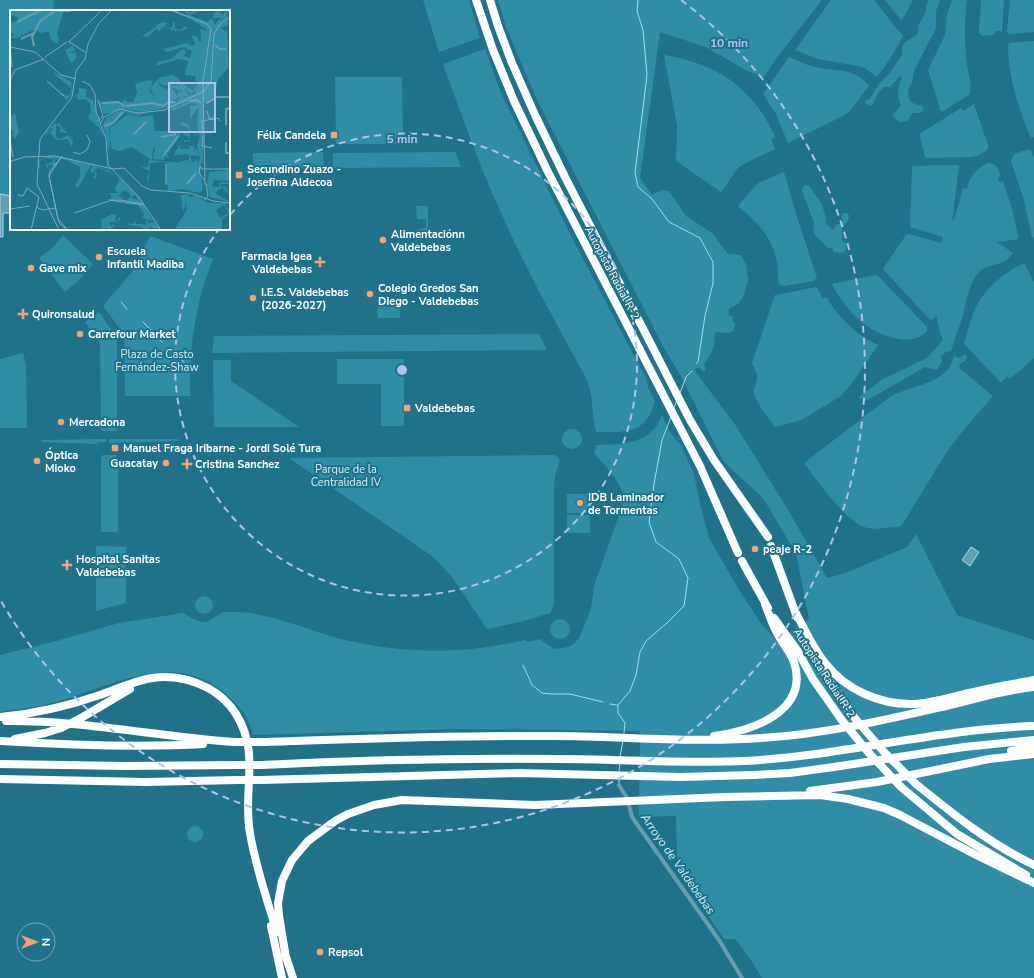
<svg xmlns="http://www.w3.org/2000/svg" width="1034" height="978" font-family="'Nunito Sans',sans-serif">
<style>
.green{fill:#308da7}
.water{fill:#679eaf;stroke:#a0dded}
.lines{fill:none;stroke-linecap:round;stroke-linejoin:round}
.stream{stroke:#a0dded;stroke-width:1}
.canal{stroke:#679eaf;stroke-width:4}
.motorway{stroke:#fff;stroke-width:8}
.motorway-bridge{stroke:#fff;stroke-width:8}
.ring{fill:none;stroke:#b0c1f1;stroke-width:2;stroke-dasharray:7 5}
.poi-dot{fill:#f9a26d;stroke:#20728b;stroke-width:1.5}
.labels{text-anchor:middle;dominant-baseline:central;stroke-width:4;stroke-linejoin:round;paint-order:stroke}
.poi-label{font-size:11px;font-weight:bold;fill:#fff;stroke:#20728b;text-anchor:start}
.street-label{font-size:11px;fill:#fff;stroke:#20728b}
.park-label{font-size:11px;fill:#d1f0f9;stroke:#20728b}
.water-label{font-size:12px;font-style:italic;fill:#d1eff7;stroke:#20728b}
.inset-river{fill:none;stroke:#679eaf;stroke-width:2}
.inset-road{fill:none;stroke:#79aab9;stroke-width:1}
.view{fill:#b0c1f1;fill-opacity:0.15;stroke:#b0c1f1;stroke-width:2}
.inset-edge{fill:none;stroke:#fff;stroke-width:2}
.centre{fill:#b0c1f1;stroke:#20728b;stroke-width:2}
.ring-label{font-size:12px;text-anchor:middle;font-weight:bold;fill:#b0c1f1;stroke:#20728b;stroke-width:4;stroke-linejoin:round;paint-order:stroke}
</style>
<rect width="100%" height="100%" fill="#20728b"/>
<path class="green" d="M0,0H54L53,9L49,11H11V213H3V237H0Z
M423,0H469L480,38L439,52Z
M498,0H822L778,56L764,77L747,71L706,47L660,32L640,178L652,195L662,190L669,191L686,216L712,233L728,254L741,255L746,264L748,280L744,295L738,304L729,309L728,315L732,316L733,322L735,323L734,330L729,333L715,332L714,347L704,365L706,369L704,372L698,367L694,370L736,426L790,513L827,578L848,572L907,547L916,534L957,615L1034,640V978H762L749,957L735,939H724L680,874L677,862L676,816L639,817L640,731L459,729L253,735C251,728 249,721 245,715C236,702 223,690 209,682C156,655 100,692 48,704C33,708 16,709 0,712V655L53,642L119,623L183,613L197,621L207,622L223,612C264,609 303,629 341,639C403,654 464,655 525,640L527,642L540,639L554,649L569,647L574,644L579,638L591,609L594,586L622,507C623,501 624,496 622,491C618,479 603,463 594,453L596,445C623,444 651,445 662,415L672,435L681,445L694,474L700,504L709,538L736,585L762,625L778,642L809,619L796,553L763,498L724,462L682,378L664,348L536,98L506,27Z
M831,0H874L893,24L903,36L890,59L877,77L863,67L818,59L795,50Z
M885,0H913L902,20L900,19Z
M929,0H940L936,11V28L914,71L912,83L908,89C909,104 910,102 922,106L924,110L919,113H912L908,121L899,122L892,115L901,106C897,95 897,89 902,78L900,76L890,87H884L878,93L872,106L866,104L865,101L870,99L878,85L889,74L902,55V47L905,42L917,35L919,30L918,26L926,12V5Z
M952,0H967C964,23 964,47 968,70C969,77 973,88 969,95L941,112L928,70L945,35L947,14Z
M981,0H1004L1002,31H995V35L982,36L979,33Z
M1010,0H1034V32L1009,34L1007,32Z
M1034,41V137L1032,138L1030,136C1018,107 1008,76 1008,45L1010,43Z
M485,49L501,93L572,238L647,380L648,387L655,401C653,406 652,412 649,416C638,435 614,432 596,432C591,414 594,398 587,380C556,323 524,266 498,206C477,160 461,112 443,64Z
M664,55C717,64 753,87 775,137L771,139L775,149L742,165L738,168L721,192L676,161L677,126Z
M789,57C799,61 808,66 819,68C839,71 854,68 869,86L852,108L845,115L788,143L776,114L763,94Z
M335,77H402L403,144H336Z
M974,104L988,145L987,150L977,156L971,157L927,158L925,157L920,136L921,133L961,108L963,111Z
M1029,149L1031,150L1034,158V237L1032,238L1024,200L1011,161L1014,154Z
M323,152L324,168L253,169V153Z
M455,152L461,167L333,168V153Z
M988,163C997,163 998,169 1001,176L998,177L999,182L1003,181L1012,209L1019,239L997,242L1013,253C1002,269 990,261 979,272C968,284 966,304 962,319C958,330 954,340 951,351L946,352L941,356L942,361L937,370L925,367L866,401L859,398L865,392L883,379L927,358L943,340L940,332L936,315L934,319L930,320L883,269L906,235L909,234L941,243L943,237L910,227L912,167L914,166L956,165L959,166L952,222L955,217L963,188L967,189C969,177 976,168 988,163Z
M784,172L797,217L817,278L814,281L783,286L779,284L778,281C779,245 764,228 738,206L758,183Z
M804,185L809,186C818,198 826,208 826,224L830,226L832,230L834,229L836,225L840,224L843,221L841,217L843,213H847L849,215L848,221L842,228V240L847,244L845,251L842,253L834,252L832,248H827C821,237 811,239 814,223L802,190Z
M416,206H428V232H417V229L426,228V219H417Z
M63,235L93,264L79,280L65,292L39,258L52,248Z
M150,236L213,259C195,303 189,348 190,396H125L124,334L103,306L132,272Z
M1024,263L1034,282V358L1010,379L1007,376L1001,383L964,344C967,334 969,324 973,314C982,290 1002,274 1024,263Z
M875,275L878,276L927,327V331C919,339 910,341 899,339C868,334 846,311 832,284Z
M817,287L823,299L826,297C840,319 855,334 878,345L852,383L841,396L801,420L775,427C769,419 756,403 754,393C753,386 759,381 757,374C756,370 753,367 752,363L775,295Z
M377,303H400V318H378Z
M99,312L117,338V430L115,431H102L101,429L100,345L99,341L85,322Z
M539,334L547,350L212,353L214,336Z
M23,353L26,364L27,428H0V359Z
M964,354L967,356L966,360L961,363L959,366L960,369L993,396L965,428L946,453L902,525L899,527C889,527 877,530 868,528C848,525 817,480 804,463L891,396C909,387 935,385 949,368C951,365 952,360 954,356L960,358Z
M337,359H404V426H381V384H337Z
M213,360H231V381L299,427H214Z
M562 439a10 10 0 1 1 20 0a10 10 0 1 1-20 0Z
M106,439V442H97V444L41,442L42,440Z
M109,439H178V441L109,443Z
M103,455H116L118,458V531L117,532H103L101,531V458Z
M555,455L560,460L555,475L554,489V605L550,613L520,622L487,629L452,577L432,556L289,458Z
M567,494H593V513H567Z
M567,515H590V533H567Z
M96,546L126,547V603L96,611Z
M195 605a9 9 0 1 1 18 0a9 9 0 1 1-18 0Z
M550 629a10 10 0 1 1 20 0a10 10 0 1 1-20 0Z
M187 834a8 8 0 1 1 16 0a8 8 0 1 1-16 0Z"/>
<path class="water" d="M0,194L11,196V213H3V237H0Z
M971,547L979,552L970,566L962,560Z"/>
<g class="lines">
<path class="stream" d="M638,0L637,11L643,30L647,75L635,173L638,187L652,199L669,222L700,238L713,262V283L705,316L698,362L696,364
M121,302L127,309
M143,322L155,334
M157,336L162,342
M177,356L184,362
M680,393L686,377L692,371
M674,408L676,402
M523,665L532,685L542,693L552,694H570L603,702
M610,704L617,705
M624,733L625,723L618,713V705L630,691L636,675L640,652L646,641L668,622L684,606L688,578L679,559L656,542L649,522L654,484L662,440L671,417
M620,757L623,740
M619,771L620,764
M619,778V785"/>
<path class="canal" d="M619,785L627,798L632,817L719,940L742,978"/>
<path class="motorway" d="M476,0L493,50L514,101L547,170L700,466L738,553
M490,0L498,26L512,63L535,115L565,177L690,420L714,460L768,537
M771,546L797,617
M742,561L768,608
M796,613C805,630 813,648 825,663C846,690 880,705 914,704C934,703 954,696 974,692C994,687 1014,684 1034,680
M774,618L797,650L813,679L841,719
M809,648L823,673L853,716
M0,717C34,714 68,706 100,695C117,689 134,681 152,678C171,675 191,679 208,688C219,694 229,703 236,714C261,754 242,791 250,833C255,865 267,900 277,932
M81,718L130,689
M6,721C83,720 159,737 235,742
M714,736C751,731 810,712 794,662C790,651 782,643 777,633C772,624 769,614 765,604
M15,739L45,733L61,728
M0,741C67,745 135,748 203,744
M262,742C358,739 455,735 551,736C621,736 692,743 762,738C825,734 885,720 946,706C976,699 1004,690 1034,687
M1011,751L1034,747
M0,764L125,766L237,765
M261,765C360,760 459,758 557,759C619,759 682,764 744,761C842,756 936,729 1034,726
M0,779L146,782L238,780
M261,780L519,773L681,777L753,775L790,773L834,767L964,747L1034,740
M916,784C953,814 990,844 1034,865
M901,787L957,834L1026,875
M810,791L877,782L989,759L1034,754
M271,926L282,978
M285,954L293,978
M286,958L279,916L278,903L282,881L292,860L308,841L335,821L348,814L374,805L402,800L535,805L725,797L820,795L848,799L884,808L900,815L978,856L1034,883"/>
<path class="motorway-bridge" d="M853,716L883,751L916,784
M841,719L868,752L901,787
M61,728L81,718
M235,742H262
M237,765H261
M238,780H261"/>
</g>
<g class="ring">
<path d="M230 215A231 231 0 1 1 219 229"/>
<path d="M681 0A463 463 0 1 1 1 601"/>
</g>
<g class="poi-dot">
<rect x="330" y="131" width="8" height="8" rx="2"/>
<rect x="235" y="171" width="8" height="8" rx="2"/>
<circle cx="383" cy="240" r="4"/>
<circle cx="99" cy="257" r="4"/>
<path d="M318 256h4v4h4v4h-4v4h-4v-4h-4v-4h4z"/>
<circle cx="31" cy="268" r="4"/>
<circle cx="370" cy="294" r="4"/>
<circle cx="253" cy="298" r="4"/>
<path d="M21 308h4v4h4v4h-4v4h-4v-4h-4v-4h4z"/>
<circle cx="80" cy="334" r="4"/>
<rect x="403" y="404" width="8" height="8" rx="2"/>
<circle cx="61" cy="422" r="4"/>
<rect x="111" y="444" width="8" height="8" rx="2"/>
<circle cx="37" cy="461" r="4"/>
<circle cx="166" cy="463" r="4"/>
<path d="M185 458h4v4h4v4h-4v4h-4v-4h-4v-4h4z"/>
<circle cx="580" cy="503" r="4"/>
<circle cx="755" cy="549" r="4"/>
<path d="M65 559h4v4h4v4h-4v4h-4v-4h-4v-4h4z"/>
<circle cx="320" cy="952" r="4"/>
</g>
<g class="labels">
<g class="poi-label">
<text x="326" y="135" text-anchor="end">Félix Candela</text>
<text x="247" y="169">Secundino Zuazo -<tspan x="247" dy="13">Josefina Aldecoa</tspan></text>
<text x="391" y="234">Alimentaciónn<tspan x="391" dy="13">Valdebebas</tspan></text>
<text x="107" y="251">Escuela<tspan x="107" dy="13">Infantil Madiba</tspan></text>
<text x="312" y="256" text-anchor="end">Farmacia Igea<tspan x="312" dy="13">Valdebebas</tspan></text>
<text x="39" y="268">Gave mix</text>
<text x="378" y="288">Colegio Gredos San<tspan x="378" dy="13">Diego - Valdebebas</tspan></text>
<text x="261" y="292">I.E.S. Valdebebas<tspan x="261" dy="13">(2026-2027)</tspan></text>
<text x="32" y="314">Quironsalud</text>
<text x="88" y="334">Carrefour Market</text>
<text x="415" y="408">Valdebebas</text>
<text x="69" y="422">Mercadona</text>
<text x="123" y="448">Manuel Fraga Iribarne - Jordi Solé Tura</text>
<text x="45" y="455">Óptica<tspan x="45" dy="13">Mioko</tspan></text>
<text x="158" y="463" text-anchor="end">Guacatay</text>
<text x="195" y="464">Cristina Sanchez</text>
<text x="588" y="497">IDB Laminador<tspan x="588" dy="13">de Tormentas</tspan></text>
<text x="763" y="549">peaje R-2</text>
<text x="76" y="559">Hospital Sanitas<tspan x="76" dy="13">Valdebebas</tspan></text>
<text x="328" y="952">Repsol</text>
</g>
<g class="street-label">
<text transform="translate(612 273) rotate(62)">Autopista Radial R-2</text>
<text transform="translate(824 673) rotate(57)">Autopista Radial R-2</text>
</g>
<g class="park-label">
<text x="157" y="354">Plaza de Casto<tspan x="157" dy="13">Fernández-Shaw</tspan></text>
<text x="346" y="469">Parque de la<tspan x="346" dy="13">Centralidad IV</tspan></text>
</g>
<g class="water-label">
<text transform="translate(678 864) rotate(55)">Arroyo de Valdebebas</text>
</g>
</g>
<g transform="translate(10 10)">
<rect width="220" height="220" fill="#20728b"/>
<path d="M0,0H54L47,22L49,29L47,34L41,30L39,21L31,23L25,19L7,28H1L4,23H1L0,12L8,11V7L1,6ZM158,0H169L168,2L177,5L174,0H179L180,4L181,0H192L180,5L188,9L191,5L189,8L197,12L202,8L205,15L208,10L214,8H203L204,3L208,0L213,5L216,1H220L217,5L218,15L211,18L217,22L219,57L208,69L205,86L194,92L193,150L190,156L193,180L189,183L172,179L158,181L155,152L140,153L139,170H138L140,175L137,170L139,161L131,157H138L139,150L180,154L166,152L179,150V144L165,145L164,147L165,142L170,135L171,138L169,139H179L180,136H184V143L185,139H187L189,146L180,145L182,152L185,151L184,149H189H185L188,151L187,155L190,148L187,135L190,125L179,124L180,125V134L179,131L174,132V130H179V127L172,124L179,121V118L170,115L171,112L177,113L179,117L180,114V117L184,118L180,117V123L179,124H189L187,113L189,96L180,109V96L189,95L182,93L162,101L161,99L189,86L163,97L131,102L117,99L94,104L88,92L112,93L114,89L117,92H123L127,83L125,74L139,70L143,71L139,81L145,87L140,79L145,72L151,67L163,65L170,70V73L153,76L149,72L148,73L152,77L160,80L157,76L171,74L174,71L175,76L184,81L181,84L174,78L179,86L168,87L167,85L169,82L173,83L172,81L164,78H162L168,88L162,91L167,92L171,87L174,88L186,83L184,79L189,73L185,70L186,66L175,65L178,51L168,49L163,51L145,56L148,52L161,49L172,39L176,41L174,46L180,48L182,41L174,37L157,42L153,39L177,33L182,36L185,34L181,25L188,27V31H191L190,19L198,21L181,9ZM147,12V15L152,12L158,13L152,18L159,17L162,18L163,12H165V19L171,20L175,16L178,18L172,21L167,20L166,22L163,19L161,22L160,18H151L149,22L147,18L138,27L132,26L146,17ZM63,36L65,41L57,42L66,43V49L61,53L55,40ZM43,63L44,62L61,72L62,83L57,90L49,83L58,86L61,83V78ZM69,78L76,79V87L83,90L94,129L89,118L78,108L81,100L80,93L75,89L68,90L67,86L64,87L69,83ZM108,101L136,103L128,106L115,102L99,118L100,128V118L118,104L129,107L143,105L145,121H169L171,125L157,144L159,147L158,148L155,146L154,150L143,149L145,139L143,138L142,150L121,137L110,141L102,139L100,129L99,142L93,114L97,107ZM5,103L9,122L5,129L2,125L4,124L0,115V107ZM51,109L49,113L53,119L56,118L54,120L59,124L50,122V117L46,115V127L49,129L59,125L61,130L63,129L62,137L58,129L46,130L40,122L44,118L39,119L37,125L34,124L45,113L48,114ZM40,146L52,148L87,156L99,161L112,170L129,187L132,193H126L134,195L143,211L138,209V214L144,212L151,220L140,217L139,220H134L132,217L119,215L118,213L124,214L125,209L126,214H131V212V214L136,215L137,209L132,208L134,204L128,195L116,194V196V193L111,192L125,193L117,190L120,187L127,190L126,185L121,187L119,182L113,181L110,184L114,185H107L115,189H102L100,183H109L105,180L109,169L106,166L88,157L84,162L87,163L86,170L83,166H85V163L81,162L80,160L83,156L81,155L68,178L65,176L70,167V157L57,150L45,148V154L50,150L44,156L40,154L37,158L36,154L43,152L44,149L34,148L29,152L30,158L28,157L29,152L31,149L35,147ZM220,160V171L204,170L202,176L209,177L210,175L205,172L209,174L212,172L220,173L218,176V174H210L212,177L215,176L219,184L212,177L205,183L220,192L200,187L197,175L199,162ZM176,184L179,185V187L187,186L198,193H217L215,195L220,201L219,203L214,195L206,200L210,208L217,204L218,205L212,209V220H164L177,200L176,193L173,202L171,185ZM102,204L106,205L105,210L109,211L108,208H110L111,211L100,212L101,217L104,213V216L101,220H97V217L92,220L91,210Z" fill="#308da7"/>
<path class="inset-river" d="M48,1H61M7,12L31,0M11,29L24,23L30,11L47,0M205,35L210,39H216M24,36L22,27L24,23M179,91L187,90L191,93M92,93L108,92L115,96M196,93L207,87H220M116,96L143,93L153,96L159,92H165M216,115V99L220,98M94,116L103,113L113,102M124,124L136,112M151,127L166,124M216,132V143H220M153,146L168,126M177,174L186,163"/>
<path class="inset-road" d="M132,0H148M161,0L197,14L201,19L193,71L195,175M58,31L75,42M59,32L92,0M0,36L2,57M0,37L25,42L51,65L66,69M35,47L57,32M1,68L5,60L34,49M37,71L54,86M72,71L80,75L85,84L86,101L96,129L98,155L129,187L151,220M0,85V68H1V71M184,86L194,81L201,71L204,24L210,14L220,7M197,101L199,108L204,109M87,111L93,106L88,90M91,113L94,107L109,99L128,103L155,100L184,86M193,124L192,111L208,108L210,111M193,126L192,136L202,138M0,130L3,147M63,142L70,144L77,140L80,132L77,125M156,154V175M190,156L192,159H220M190,156L189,163L195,171M0,157L1,151L15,147L45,146L103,159L114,158L132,176L141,180L180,183L203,191L220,193M8,185L13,186L17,178L29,187L21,220M194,190L198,186L196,173M133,194L111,190H99L134,195M26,197L33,200L46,198M0,199L20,196M64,203L99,191M49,220L27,174L30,129L62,87L66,61L75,49L78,34L89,13L102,0M57,220L50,214L48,209L39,166L40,161L52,146L39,166L48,209L58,220"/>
<path class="view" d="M159,73H205V122H159Z"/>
<rect width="220" height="220" class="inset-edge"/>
</g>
<circle cx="402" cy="370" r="6" class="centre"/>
<g class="ring-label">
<text x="729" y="47">10 min</text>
<text x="402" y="143">5 min</text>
</g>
<g transform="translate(36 942) rotate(90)"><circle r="19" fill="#20728b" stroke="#79aab9"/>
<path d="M0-3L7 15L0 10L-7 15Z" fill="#f9a26d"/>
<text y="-6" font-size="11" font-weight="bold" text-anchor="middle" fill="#ffffff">N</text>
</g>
</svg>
